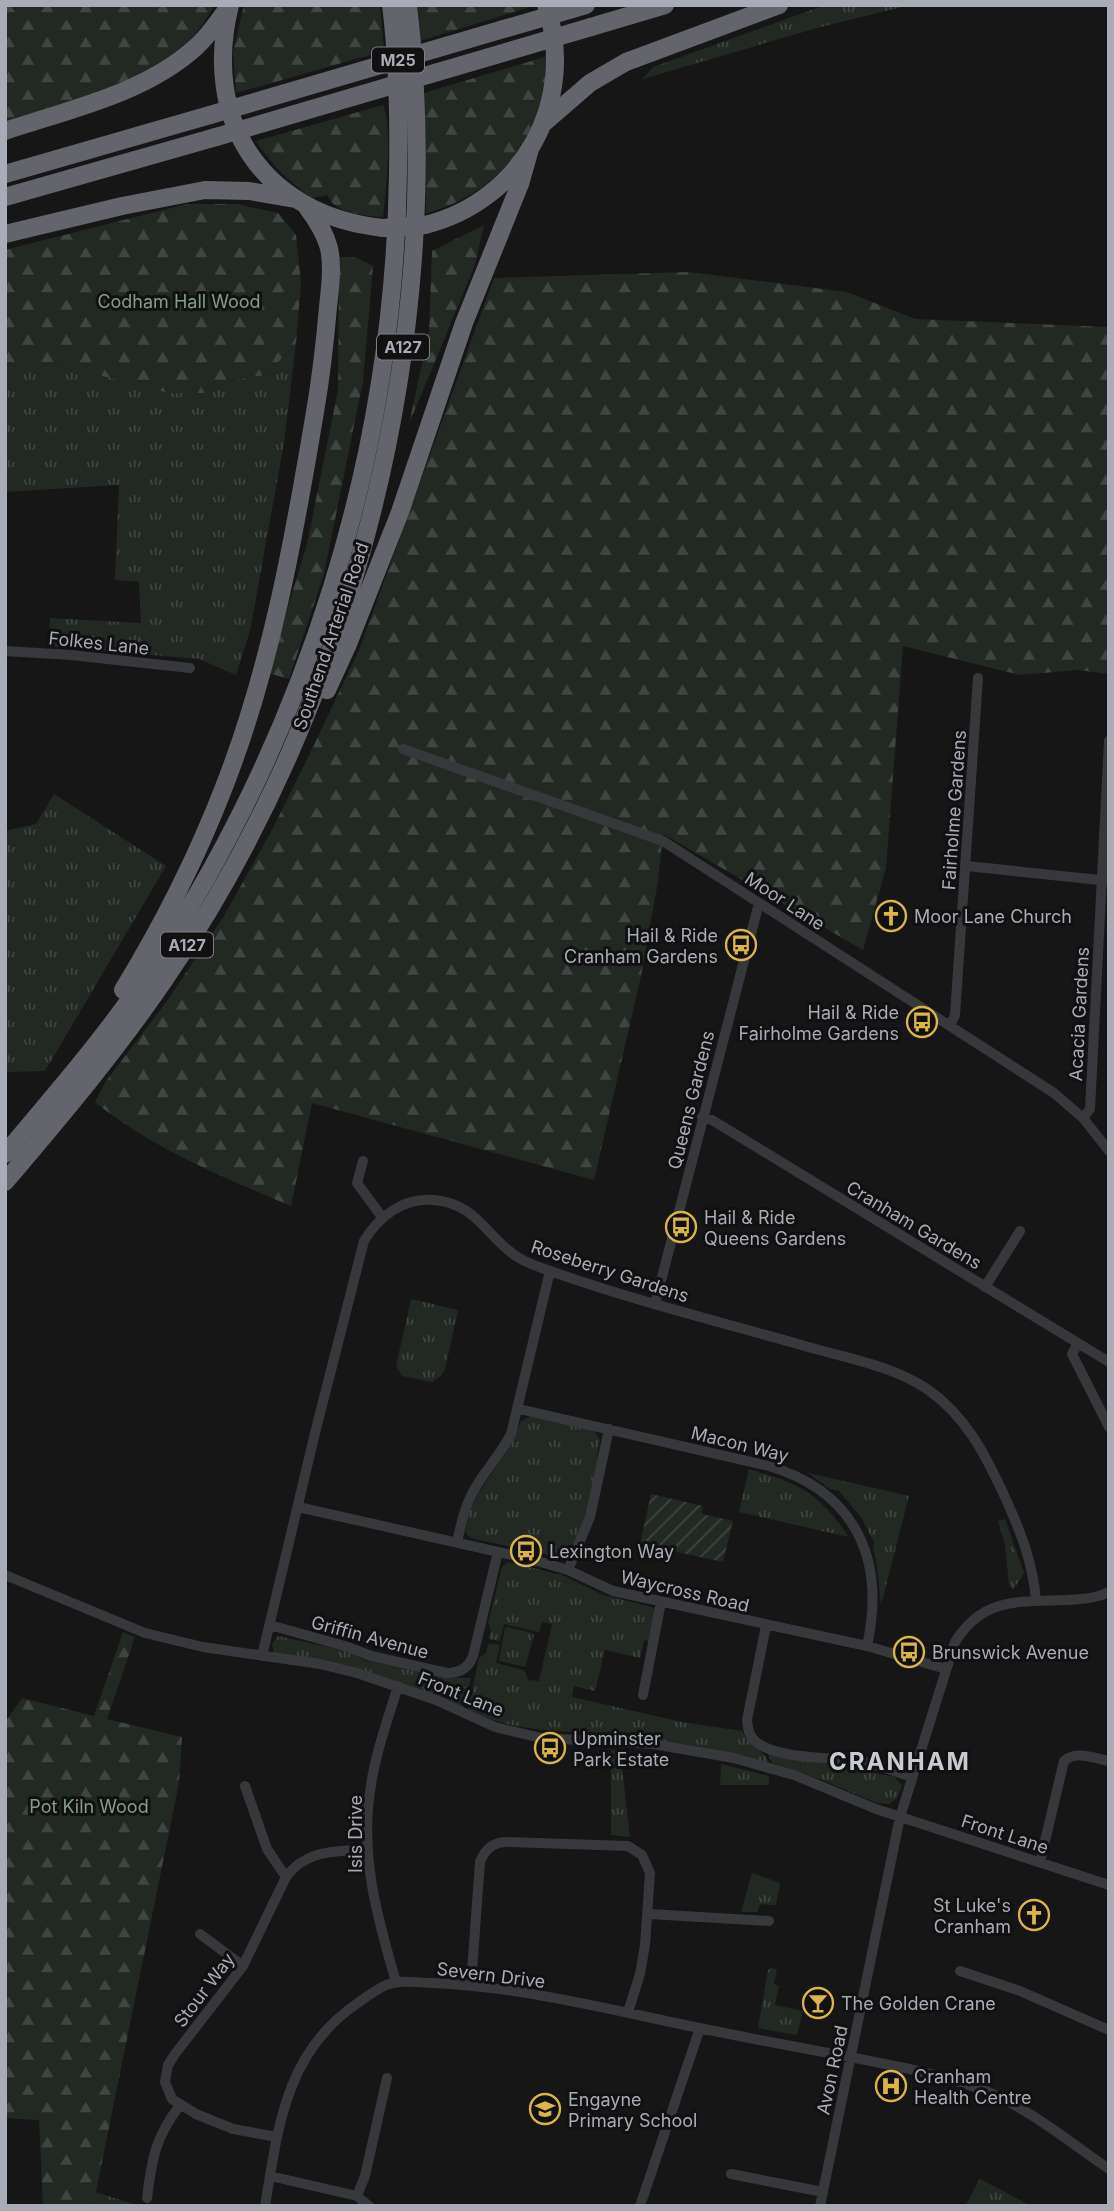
<svg xmlns="http://www.w3.org/2000/svg" width="1114" height="2211" font-family="Inter,sans-serif">
<style>
.grass{fill:url(#grass-tufts)}
.forest{fill:url(#forest-firs)}
.garden{fill:url(#garden-furrows)}
.lines{fill:none;stroke-linecap:round;stroke-linejoin:round}
.street{stroke:#37383c;stroke-width:10}
.highway{stroke:#64656c;stroke-width:18}
.highway-bridge{stroke:#64656c;stroke-width:18}
.labels{text-anchor:middle;dominant-baseline:central;stroke-width:6;stroke-linejoin:round;paint-order:stroke}
.shield{fill:#111112;stroke:#7b7e85;stroke-width:2}
.shield-label{font-size:16px;font-weight:bold;fill:#a9acb6}
.park-label{font-size:18px;fill:#839e86;stroke:#111112}
.street-label{font-size:18px;fill:#a9acb6;stroke:#111112}
.poi-label{font-size:18px;fill:#a9acb6;stroke:#111112;text-anchor:start}
.district-label{font-size:24px;font-weight:bold;letter-spacing:2px;fill:#cacbd2;stroke:#111112}
</style>
<defs>
<pattern id="grass-tufts" width="24" height="20" patternUnits="userSpaceOnUse" patternTransform="scale(1.75)"><rect width="24" height="20" fill="#222923"/><path d="M3 7l-1-3M5 7V3M7 7l1-3M15 17l-1-3M17 17v-4M19 17l1-3" fill="none" stroke="#3f4541"/></pattern>
<pattern id="forest-firs" width="22" height="20" patternUnits="userSpaceOnUse" patternTransform="scale(1.75)"><rect width="22" height="20" fill="#222923"/><path d="M5 1l3.5 6h-7zM16 11l3.5 6h-7z" fill="#3f4541"/></pattern>
<pattern id="garden-furrows" width="10" height="10" patternUnits="userSpaceOnUse" patternTransform="scale(1.75)"><rect width="10" height="10" fill="#222923"/><path d="M-1 1l2-2M0 10L10 0M9 11l2-2" fill="none" stroke="#3f4541"/></pattern>
</defs>
<rect width="100%" height="100%" fill="#161617"/>
<path class="grass" d="M825,5H910L817,28L643,79L653,67Z
M296,343L284,443L250,631L236,675L199,659L48,646L50,618L141,623L139,582L115,580L119,485L5,492V362H48L169,392L203,393L223,381L266,375Z
M54,794L166,866L45,1071L5,1072V831L36,824Z
M411,1299L458,1310L445,1369L441,1376L432,1382L402,1376L396,1366Z
M531,1416L593,1429L600,1440L597,1456L599,1457L585,1517L570,1555L566,1559L530,1551V1548L518,1545L517,1548L471,1538L465,1533L469,1513L479,1492L507,1451L521,1421Z
M749,1469C801,1485 817,1491 849,1537L739,1512Z
M808,1473L909,1496L881,1605L877,1566L873,1547L874,1542L861,1517L839,1491L830,1489Z
M1005,1519L1024,1573L1013,1590L1009,1585L1005,1545L998,1521Z
M508,1562L562,1575L603,1595L652,1607L655,1611L650,1641L644,1640L640,1658L605,1650L595,1691L574,1686L572,1697L682,1722L742,1731C749,1747 764,1749 769,1763C718,1749 668,1740 615,1735C560,1729 519,1735 468,1709L479,1658L486,1653L489,1643L500,1645L496,1663L524,1670L528,1680L539,1681L552,1624L542,1622L539,1632L504,1624L500,1641L489,1639L491,1630L488,1623L502,1567Z
M508,1627L532,1633L534,1635L525,1667L500,1661L499,1659L505,1628Z
M278,1636L346,1651L367,1661L443,1677L471,1678L463,1707L274,1653L272,1644Z
M611,1750H620L630,1837L611,1835Z
M767,1752L895,1777L902,1786L897,1798L889,1804L877,1803L825,1781L772,1763Z
M721,1764L769,1776V1785H720Z
M752,1873L780,1883L776,1905L760,1904L757,1912H741Z
M771,1968L777,1969L774,1984L779,1986L775,2005L803,2011L797,2035L758,2028L768,1970Z
M980,2179L1031,2206H965Z
M95,2192L140,2206H93Z"/>
<path class="forest" d="M5,5H215C208,15 201,28 193,37C141,85 71,101 5,122Z
M244,5H380L384,51L236,93L233,52Z
M418,5H537L420,41Z
M548,56C544,133 502,193 426,213L424,93Z
M383,105C393,127 386,191 383,217C364,215 336,215 327,195L312,198C289,182 271,164 256,141Z
M187,204H237L278,213L296,235L301,283L296,343L266,375L223,381L203,393H169L48,362H5V250Z
M484,225L475,265L409,424L429,331L432,251Z
M339,257H355L373,266L363,381L324,574L289,679L268,673L307,544L338,390Z
M689,272L847,292L915,319L1109,327V674L1078,670L1020,675L903,646L886,868L863,950L663,834L658,881L641,976L594,1180L312,1103L291,1206C223,1177 153,1149 95,1102L106,1081L167,1001L224,916L273,828L313,747L359,650L494,278Z
M123,1632L135,1637L107,1719L182,1737L179,1783L93,2206H43L39,2120L5,2118V1722L22,1698L94,1716Z"/>
<path class="garden" d="M651,1494L703,1506L702,1514L733,1521L723,1562L640,1544Z"/>
<g class="lines">
<path class="street" d="M5,651L71,655L190,668
M403,749L663,841L1054,1093L1083,1118L1109,1151
M967,866L1109,881
M950,1026L955,1015L978,678
M702,1117L712,1120L1109,1362
M1083,1118L1090,1109L1109,741
M363,1161L357,1183L382,1217
M985,1287L1020,1231
M655,1304L759,903
M1078,1343L1072,1354L1109,1427
M519,1409L769,1466C856,1492 886,1560 867,1646
M298,1507L534,1560L568,1570L613,1591L867,1646L946,1669
M457,1542C461,1524 465,1506 474,1490C485,1470 501,1454 511,1434L550,1271
M568,1570L590,1517L609,1429
M5,1575L145,1633L203,1647L320,1664L357,1673L436,1700L495,1727L541,1738L653,1744L734,1758L794,1775L876,1809L1109,1885
M270,1625L348,1647L371,1656L447,1673C460,1673 469,1667 473,1656L498,1552
M766,1626L747,1720C748,1728 748,1734 754,1740C774,1760 833,1757 860,1761C878,1764 895,1772 912,1777
M262,1656L315,1433L364,1241C379,1216 403,1198 433,1200C478,1203 487,1239 519,1258C529,1264 542,1268 553,1272C633,1300 716,1321 798,1344C840,1357 890,1364 927,1389C966,1416 985,1454 1004,1495C1020,1530 1033,1562 1036,1601
M643,1695L661,1602
M245,1786L267,1849L286,1877
M1040,1862L1064,1761C1077,1750 1094,1758 1109,1761
M649,1914L769,1921
M200,1934L243,1966
M960,1971L1020,1991L1109,2030
M396,1982C377,1917 359,1853 371,1785C376,1751 388,1719 398,1686
M471,1985L480,1862C485,1849 494,1842 507,1842L628,1846L642,1855L650,1873L645,1945L640,1974L628,2012
M277,2137L233,2129L196,2114L172,2099L165,2082L168,2065L175,2054L243,1966L286,1877C307,1849 335,1852 367,1849
M731,2174L823,2192
M270,2176L357,2196L369,2206
M357,2196L365,2176L387,2078
M147,2198C152,2158 155,2138 180,2105
M265,2206C278,2128 285,2054 355,2005C365,1998 375,1990 386,1985C401,1979 418,1983 433,1983C523,1987 612,2010 699,2028C744,2037 789,2046 834,2054C885,2064 935,2072 983,2090C1029,2108 1069,2142 1109,2169
M640,2206L700,2028
M820,2206L900,1817L955,1642C983,1597 1019,1602 1066,1600C1081,1599 1095,1599 1109,1592"/>
<path class="highway" d="M230,5C201,121 263,215 383,228
M591,27L665,5
M545,122L590,83L626,62L779,5
M5,131C70,109 144,94 196,47C208,36 218,22 227,9
M5,174L210,115
M5,197L216,137
M425,225C522,201 578,101 546,5
M5,234L122,206L205,190L249,191L295,199
M327,690L348,644L400,512L464,323L520,184L530,149
M123,990C162,926 197,857 224,787C271,667 294,538 315,412C321,377 325,342 328,307C330,288 333,267 329,248C325,233 316,219 307,207
M5,1154C56,1093 109,1033 153,966C307,731 394,457 398,174C399,118 398,61 391,5
M5,1182C61,1116 116,1051 165,979C353,704 447,338 408,5"/>
<path class="highway-bridge" d="M210,115L586,5
M216,137L591,27
M383,228L425,225"/>
</g>
<defs>
<g id="church-ring" transform="scale(1.575)"><circle r="9.5" fill="#111112" stroke="#dbb44a" stroke-width="1.5"/><path d="M-1.2-6h2.4v3.5h3.3v2.4h-3.3V6h-2.4V-.1h-3.3v-2.4h3.3Z" fill="#dbb44a"/></g>
<g id="bus-ring" transform="scale(1.575)"><circle r="9.5" fill="#111112" stroke="#dbb44a" stroke-width="1.5"/><path d="M-5-6H5V4H4V6H2V4H-2V6H-4V4H-5ZM-3.5-4V0h7V-4ZM-3.5 1.2v1.5H-2V1.2ZM2 1.2v1.5H3.5V1.2Z" fill="#dbb44a"/></g>
<g id="bar-ring" transform="scale(1.575)"><circle r="9.5" fill="#111112" stroke="#dbb44a" stroke-width="1.5"/><path d="M-6-5H6L.8 .8V4.5H3.5V6h-7V4.5H-.8V.8Z" fill="#dbb44a"/></g>
<g id="hospital-ring" transform="scale(1.575)"><circle r="9.5" fill="#111112" stroke="#dbb44a" stroke-width="1.5"/><path d="M-5-5h3v3.5h4V-5h3V5h-3V1.5h-4V5h-3Z" fill="#dbb44a"/></g>
<g id="school-ring" transform="scale(1.575)"><circle r="9.5" fill="#111112" stroke="#dbb44a" stroke-width="1.5"/><path d="M0-5L7-2L0 1L-7-2ZM-4 1L0 2.5L4 1V4Q0 6-4 4Z" fill="#dbb44a"/></g>
</defs>
<g fill-rule="evenodd">
<use href="#church-ring" x="891" y="916"/>
<use href="#bus-ring" x="741" y="945"/>
<use href="#bus-ring" x="922" y="1022"/>
<use href="#bus-ring" x="681" y="1227"/>
<use href="#bus-ring" x="526" y="1551"/>
<use href="#bus-ring" x="909" y="1652"/>
<use href="#bus-ring" x="550" y="1748"/>
<use href="#church-ring" x="1034" y="1915"/>
<use href="#bar-ring" x="818" y="2003"/>
<use href="#hospital-ring" x="891" y="2086"/>
<use href="#school-ring" x="545" y="2109"/>
</g>
<g class="labels">
<g class="shield">
<rect x="372" y="47.5" width="52" height="25" rx="5"/>
<rect x="377" y="334.5" width="52" height="25" rx="5"/>
<rect x="161" y="932.5" width="52" height="25" rx="5"/>
</g>
<g class="shield-label">
<text x="398" y="60">M25</text>
<text x="403" y="347">A127</text>
<text x="187" y="945">A127</text>
</g>
<g class="park-label">
<text x="179" y="301">Codham Hall Wood</text>
<text x="89" y="1806">Pot Kiln Wood</text>
</g>
<g class="street-label">
<text transform="translate(331 636) rotate(-71)">Southend Arterial Road</text>
<text transform="translate(99 643) rotate(6)">Folkes Lane</text>
<text transform="translate(954 810) rotate(-86)">Fairholme Gardens</text>
<text transform="translate(785 901) rotate(33)">Moor Lane</text>
<text transform="translate(1079 1014) rotate(-87)">Acacia Gardens</text>
<text transform="translate(691 1100) rotate(-76)">Queens Gardens</text>
<text transform="translate(914 1225) rotate(31)">Cranham Gardens</text>
<text transform="translate(610 1271) rotate(18)">Roseberry Gardens</text>
<text transform="translate(740 1444) rotate(14)">Macon Way</text>
<text transform="translate(685 1591) rotate(13)">Waycross Road</text>
<text transform="translate(370 1637) rotate(15)">Griffin Avenue</text>
<text transform="translate(461 1694) rotate(22)">Front Lane</text>
<text transform="translate(355 1834) rotate(-90)">Isis Drive</text>
<text transform="translate(1005 1834) rotate(18)">Front Lane</text>
<text transform="translate(491 1975) rotate(7)">Severn Drive</text>
<text transform="translate(204 1990) rotate(-53)">Stour Way</text>
<text transform="translate(832 2070) rotate(-78)">Avon Road</text>
</g>
<g class="poi-label">
<text x="914" y="916">Moor Lane Church</text>
<text x="718" y="935" text-anchor="end">Hail &amp; Ride<tspan x="718" dy="21">Cranham Gardens</tspan></text>
<text x="899" y="1012" text-anchor="end">Hail &amp; Ride<tspan x="899" dy="21">Fairholme Gardens</tspan></text>
<text x="704" y="1217">Hail &amp; Ride<tspan x="704" dy="21">Queens Gardens</tspan></text>
<text x="549" y="1551">Lexington Way</text>
<text x="932" y="1652">Brunswick Avenue</text>
<text x="573" y="1738">Upminster<tspan x="573" dy="21">Park Estate</tspan></text>
<text x="1011" y="1905" text-anchor="end">St Luke's<tspan x="1011" dy="21">Cranham</tspan></text>
<text x="841" y="2003">The Golden Crane</text>
<text x="914" y="2076">Cranham<tspan x="914" dy="21">Health Centre</tspan></text>
<text x="568" y="2099">Engayne<tspan x="568" dy="21">Primary School</tspan></text>
</g>
<g class="district-label">
<text x="900" y="1761">CRANHAM</text>
</g>
</g>
<rect width="1114" height="2211" fill="none" stroke="#a9acb6" stroke-width="14"/>
</svg>
